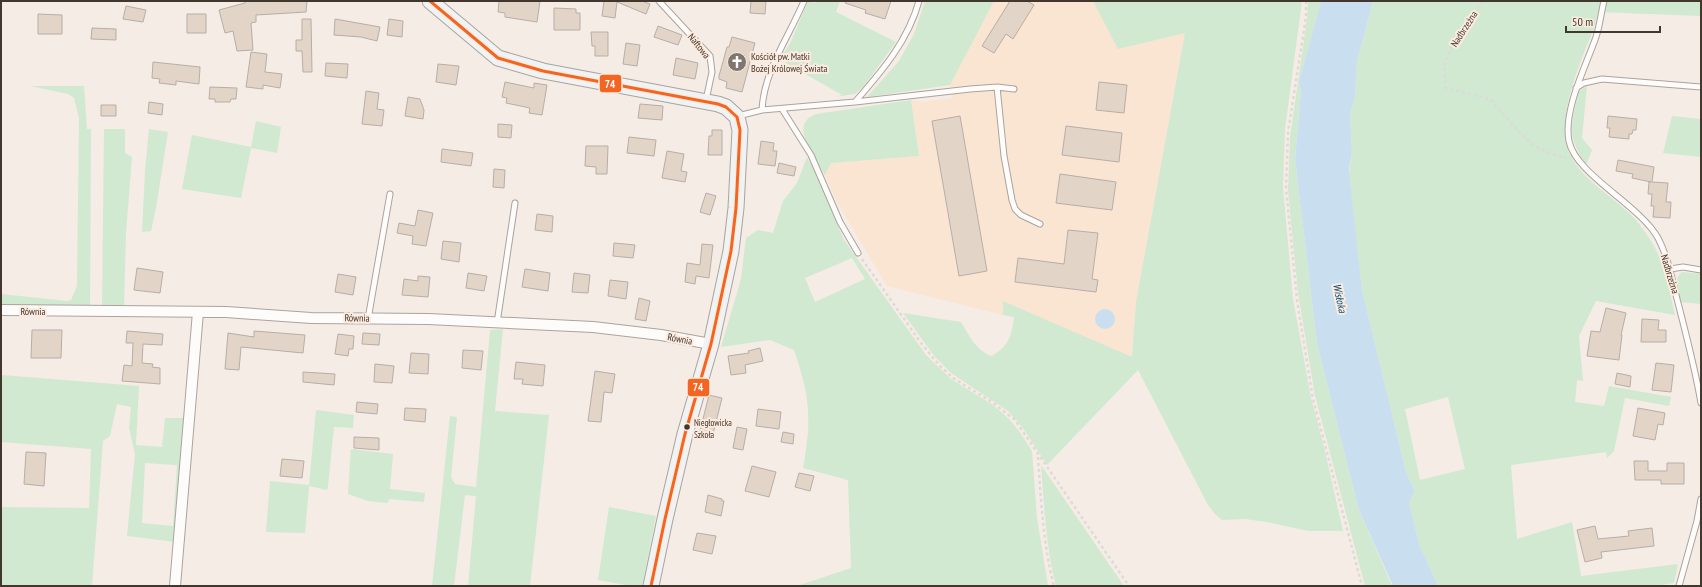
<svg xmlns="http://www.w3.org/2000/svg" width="1702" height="587" font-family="'PT Sans Narrow',sans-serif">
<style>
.built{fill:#fae4d2}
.green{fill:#d0e9d0;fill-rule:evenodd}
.water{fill:#c9dff0}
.building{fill:#e3d4c8;stroke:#b7aea7}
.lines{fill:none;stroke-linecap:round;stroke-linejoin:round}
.lane-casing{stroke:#aba39c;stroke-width:7}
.street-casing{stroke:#aba39c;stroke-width:12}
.secondary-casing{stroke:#aba39c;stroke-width:17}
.path{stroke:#dddad7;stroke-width:2.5;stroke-dasharray:3 3;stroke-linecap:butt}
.lane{stroke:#fefcfb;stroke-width:5}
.street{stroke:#fefcfb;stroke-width:10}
.secondary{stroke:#f0f3f4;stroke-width:15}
.bus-1-casing{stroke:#fcebde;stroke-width:6}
.bus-1{stroke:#f26522;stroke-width:3}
.bus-dot{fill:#42372f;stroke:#fcebde;stroke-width:1.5}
.labels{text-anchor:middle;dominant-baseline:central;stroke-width:4;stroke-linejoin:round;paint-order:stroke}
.bus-label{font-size:9px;fill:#42372f;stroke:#fcebde;text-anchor:start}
.street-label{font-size:10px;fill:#42372f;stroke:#fcebde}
.poi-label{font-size:10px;fill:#42372f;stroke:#fcebde;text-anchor:start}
.water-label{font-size:11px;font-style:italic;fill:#004c76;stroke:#fcebde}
.line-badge{stroke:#fcebde;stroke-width:1.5}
.badge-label{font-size:11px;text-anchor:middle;font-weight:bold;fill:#fff}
</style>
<rect width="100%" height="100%" fill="#f5ece5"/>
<path class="built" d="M994,1H1093L1118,49L1185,33L1136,302L1132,358L1003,301V315L887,286L837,202L825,175L831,163L919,156L911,100L922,102L952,98L950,85Z"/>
<path class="green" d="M808,1L815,3L818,1H840L836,12L896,42L864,86L855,94L834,97L842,95L779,59L790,44Z
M925,1H994L950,85L867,97L899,61L914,34Z
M1093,1H1302L1285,129L1283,187L1293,299L1311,398L1324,447L1343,531H1309L1267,522L1245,519L1222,520L1215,514L1208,505L1138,370L1047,465L1023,428L1008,411L951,373L935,357L903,313L961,322C969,335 976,351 992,356C1009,345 1011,338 1014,317L1003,315V301L1132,357L1136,302L1185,33L1118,49Z
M1308,1H1321L1299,82L1301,92L1295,159L1317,344L1359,510L1392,586H1365L1315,396L1298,293L1288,191L1290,137L1307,19Z
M1373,1H1701V16L1598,12C1594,34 1586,45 1579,66C1571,87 1565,109 1565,131C1564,169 1604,189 1628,212C1636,219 1643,229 1649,238C1665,261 1669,289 1675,315L1596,301L1579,336L1583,381L1577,380L1575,402L1604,406L1609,386L1671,397L1669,406L1625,398L1614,451L1607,458L1606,452L1511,465L1517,539L1572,522L1581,576L1678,564L1674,583L1655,586H1438L1419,544L1409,502L1415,491L1406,472L1362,290L1349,174L1352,152L1350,114L1355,97L1357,61ZM1448,397L1465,469L1420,480L1405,409Z
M30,86H84L87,129H91L90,307L1,305V294L67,301L71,300L77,286L79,118L74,98L68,94Z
M1587,86L1582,138L1592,150L1586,165C1565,132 1572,128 1578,92Z
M911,100L919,156L831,163L825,175C816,158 787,125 816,114Z
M1672,116L1701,119V157L1663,153Z
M256,121L281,127L277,153L251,148L241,198L182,189L192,135L251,147Z
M104,129H125V153L132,157L126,233L124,306L102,307Z
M149,129L168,132L156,208L151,231L142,232L145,170Z
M807,157L814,170L844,240L926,355L951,379L993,405L1009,419L1019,431L1032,451L1037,518L1048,586H797L851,568L848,480L803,468C812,419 810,397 794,350L770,340L721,347L741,279L746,238L758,230L773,233L783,201L797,183ZM852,258L865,279L815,302L805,278Z
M1682,272L1701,274V304L1681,302C1678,292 1672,280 1682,272Z
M503,329L495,411L549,415L530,586H468L476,496L465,495L454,586H432L450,416L457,417L451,477L455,484L476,487L490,330Z
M2,375L139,386L136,445L162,447L165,418H185L176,542L127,536L135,454L129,428L131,407L117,404L110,436L103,441L92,586H1V507L89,508L91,449L1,442ZM145,463L177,465L173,526L142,523Z
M316,410L354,415L353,428L334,427L328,486L327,490L309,486L305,533L266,532L270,481L309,485Z
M351,449L393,454L390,489L425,493L424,502L389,499L388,503L368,501L348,494Z
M1041,465L1124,586H1056C1046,547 1044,506 1041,465Z
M609,507L656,516L642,586H631L598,580Z"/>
<path class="water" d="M1321,1H1373L1357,61L1355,97L1350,114L1352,152L1349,170L1362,290L1406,472L1415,491L1409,502L1419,544L1438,586H1393L1359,510L1317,344L1295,159L1301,92L1299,82Z
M1095 319a10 10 0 1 1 20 0a10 10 0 1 1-20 0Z"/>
<path class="building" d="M245,1H307L306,12L256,15V22L251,23L253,50L237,51L233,31L225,33L219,10L245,3Z
M499,1H540L537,22L505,17V13L498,12Z
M604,1H642L650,4L646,14L617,2L615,18L602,16Z
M751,1H766L765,14L750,13Z
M846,1H891L885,19L865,13L866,10L845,3Z
M1010,1H1027L1034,5L1013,39L1006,34L994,53L982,46Z
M126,6L146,10L143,22L123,19Z
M554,8L576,9V13H580V30H554Z
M38,14L62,15V34H38Z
M187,14H206V33H187Z
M302,19H311L312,72H303L302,51H296V40H302Z
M335,19L380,27L377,41L361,37L334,35Z
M389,19L403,21L402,37L387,35Z
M658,26L682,35L678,45L654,37Z
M92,28L116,29V40L91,39Z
M591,32H608V56H595V46H592Z
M732,37L755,43L742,92L726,88L727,82L719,79V76L727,47H729Z
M626,43L640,45L637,66L623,64Z
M251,52L267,54L265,72L282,74L280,88L263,85V89L246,87Z
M676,58L698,63L695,79L673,75Z
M153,62L200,67L199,84L176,81V85L159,83L160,79L152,78Z
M326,63L348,64L347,78L325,76Z
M438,64L459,66L456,85L436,82Z
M505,82L534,88V83L547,85L542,115L529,113L530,108L506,103L507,98L502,97Z
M1099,82L1127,85L1124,113L1096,110Z
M210,87L237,88L236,99H231L230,102H215V99H209Z
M366,91L379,93L377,109L384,110L382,126L362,124Z
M408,97L420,99L424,110L423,119L405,116Z
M149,102L163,104L162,115L148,113Z
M640,104L663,106L662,120L638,118Z
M101,105H116V116H101Z
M960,116L987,271L959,276L932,121Z
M1608,116L1637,119L1636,130H1633L1632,134H1629V139L1609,137L1610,128H1607Z
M498,124L512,125L511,138L498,137Z
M1066,126L1122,133L1119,162L1062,155Z
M712,130H722V155H708L709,136H712Z
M629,137L656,140L654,156L627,153Z
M761,141L774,143L773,151H777L775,166L758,164Z
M586,146H608L607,174H596V167L585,166Z
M442,149L473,153L471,166L441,162Z
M667,151L684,154L681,171L687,172L685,182L662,178Z
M1618,160L1654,167L1652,182L1668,183L1666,202H1671L1670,218L1653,217L1654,206H1651L1652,194H1648L1649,182H1651L1632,178L1633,174L1616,171Z
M779,163L796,167L794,176L777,173Z
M494,169L505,170L504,188L493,187Z
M1060,174L1116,182L1112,210L1056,203Z
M706,193L716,196L710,215L700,212Z
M418,210L433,213L426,246L412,244L413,236L397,233L399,223L415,226Z
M537,214L553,216L552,232L535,230Z
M1068,230L1098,233L1092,279L1098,280L1096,292L1015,282L1018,258L1064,264Z
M443,241L461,243L459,262L441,259Z
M614,243L635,245L633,258L613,256Z
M702,244L713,245L709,278L696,276L695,284L685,282L687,263L700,265Z
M137,268L163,272L160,293L134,290Z
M525,269L550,273L548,291L522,287Z
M468,273L487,276L484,291L466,288Z
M574,273L590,275L588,293L572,292Z
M338,274L356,277L353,295L335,292Z
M418,276L430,277L428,297L402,295L404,279L418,281Z
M610,280L628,282L626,299L608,296Z
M639,298L650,301L646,321L635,319Z
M1606,308L1626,313L1621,335H1622L1619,360L1587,356L1591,331L1600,332Z
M1642,319L1659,320L1658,330H1666V342H1641Z
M32,330H62L61,358H31Z
M127,331L163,334L162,345L143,344L142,363L153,364L152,367L160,368V384L122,381L124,365L132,366L133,343H126Z
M254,331L305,335L303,353L241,347L239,370L225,369L228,333L254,337Z
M363,333L380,334L379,345L362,344Z
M338,334L354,336L353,349H349L348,356L335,354Z
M760,348L763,361L745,365L746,373L731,375L728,356L749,353L748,351Z
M463,350L483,351L481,370L462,368Z
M411,353L429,354L428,374L409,373Z
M516,362L545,365L543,386L522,384L523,379H514Z
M1656,363L1674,365L1671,392L1652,390Z
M375,364L394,366L392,383L374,382Z
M595,371L615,374L612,393L604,392L601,422L588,421Z
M303,372L335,374L334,385L303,382Z
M1617,373L1631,376L1630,387L1615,384Z
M709,395L722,398L713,434L700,431Z
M357,402L378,404L377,414L356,412Z
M405,408L426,409L425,422L404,420Z
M1638,408L1665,413L1663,425L1658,424L1655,440L1633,436Z
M758,409L781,412L779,429L756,426Z
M737,427L747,429L743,450L733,448Z
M783,432L794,434L793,444L781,442Z
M354,437L379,438V450L354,448Z
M26,452L46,453L44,486L24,484Z
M282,459L304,461L302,478L280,476Z
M1634,461H1648V471H1667V463H1684V484H1661V480H1635Z
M752,466L776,472L769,497L745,491Z
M799,473L814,476L810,491L795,487Z
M708,495L722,499V501H724L721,516L705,512Z
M1595,526L1598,539L1629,536L1628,531L1652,528L1654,546L1601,552L1602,558L1585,562L1577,530Z
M697,533L716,536L712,554L693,550Z"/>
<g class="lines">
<g class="lane-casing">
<path id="lane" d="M659,1L710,56L712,72L706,100
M1604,1C1601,13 1600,25 1596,37C1586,66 1563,110 1569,141C1575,174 1640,205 1658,238C1668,257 1672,279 1677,299C1686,334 1695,368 1701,403
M997,87L1004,156L1012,200L1015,209L1021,215L1040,224
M1576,88L1584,83L1602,79L1701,87
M855,102L970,89L997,87L1014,89
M782,109L811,155L840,222L858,253
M762,110C764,70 789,37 804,1
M738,116L762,110L855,102C882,71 908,41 919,1
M1670,269L1683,267L1701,270
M368,319L390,194
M497,323L515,203
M1679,586L1697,521L1701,499"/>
</g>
<g class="street-casing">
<path id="street" d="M1,310L226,312L311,318L428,319L593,327L661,335L711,344
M175,586L198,312"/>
</g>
<g class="secondary-casing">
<path id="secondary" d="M430,1L498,58L543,71L718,104L726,107L737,117L740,130L736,208L731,251L711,344L685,434L665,519L651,586"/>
</g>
<path class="path" d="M1306,1V17L1288,132L1286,189L1293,259L1297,300L1313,399L1362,586
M1482,1L1453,44L1444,67L1446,88L1490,99L1520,133L1533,145L1547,152L1566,158
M862,259L921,343L939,365L953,378L992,402L1015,420L1129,586
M1038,457C1041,500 1043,544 1054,586"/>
<use href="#lane" class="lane"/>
<use href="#street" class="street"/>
<use href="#secondary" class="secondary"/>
<g class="bus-1-casing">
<path id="bus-1" d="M430,1L498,58L543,71L718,104L726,107L737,117L740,130L736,208L731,251L711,344L685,434L665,519L651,586"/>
</g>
<use href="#bus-1" class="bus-1"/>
</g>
<defs>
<g id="church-disc" transform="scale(1)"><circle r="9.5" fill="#81766f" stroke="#fcebde"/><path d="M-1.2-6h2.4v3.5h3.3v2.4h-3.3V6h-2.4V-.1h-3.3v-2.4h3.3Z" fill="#fff"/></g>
</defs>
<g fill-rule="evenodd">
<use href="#church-disc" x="737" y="62"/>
</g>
<circle class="bus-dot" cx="687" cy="427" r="3.5"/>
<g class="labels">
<g class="bus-label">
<text x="694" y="422">Niegłowicka<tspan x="694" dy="12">Szkoła</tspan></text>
</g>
<g class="street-label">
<text transform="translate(1464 29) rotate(-57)">Nadbrzeżna</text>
<text transform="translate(699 46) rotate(51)">Naftowa</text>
<text transform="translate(1670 274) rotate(73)">Nadbrzeżna</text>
<text x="33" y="311">Równia</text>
<text transform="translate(357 318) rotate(1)">Równia</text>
<text transform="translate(680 339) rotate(11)">Równia</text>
</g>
<g class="poi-label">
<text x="751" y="56">Kościół pw. Matki<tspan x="751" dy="12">Bożej Królowej Świata</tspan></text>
</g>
<g class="water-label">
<text transform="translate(1340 298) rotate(78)">Wisłoka</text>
</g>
</g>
<g class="line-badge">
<rect x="599" y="74" width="23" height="19" rx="4" fill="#f26522"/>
<rect x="687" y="378" width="23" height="19" rx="4" fill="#f26522"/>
</g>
<g class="badge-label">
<text x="610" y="88">74</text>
<text x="698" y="391">74</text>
</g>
<rect width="1702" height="587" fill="none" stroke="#42372f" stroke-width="4"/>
<path d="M1566 26v6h94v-6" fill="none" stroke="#42372f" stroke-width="2"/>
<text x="1572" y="26" font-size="12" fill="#42372f" stroke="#fcebde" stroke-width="3" paint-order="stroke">50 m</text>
</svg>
